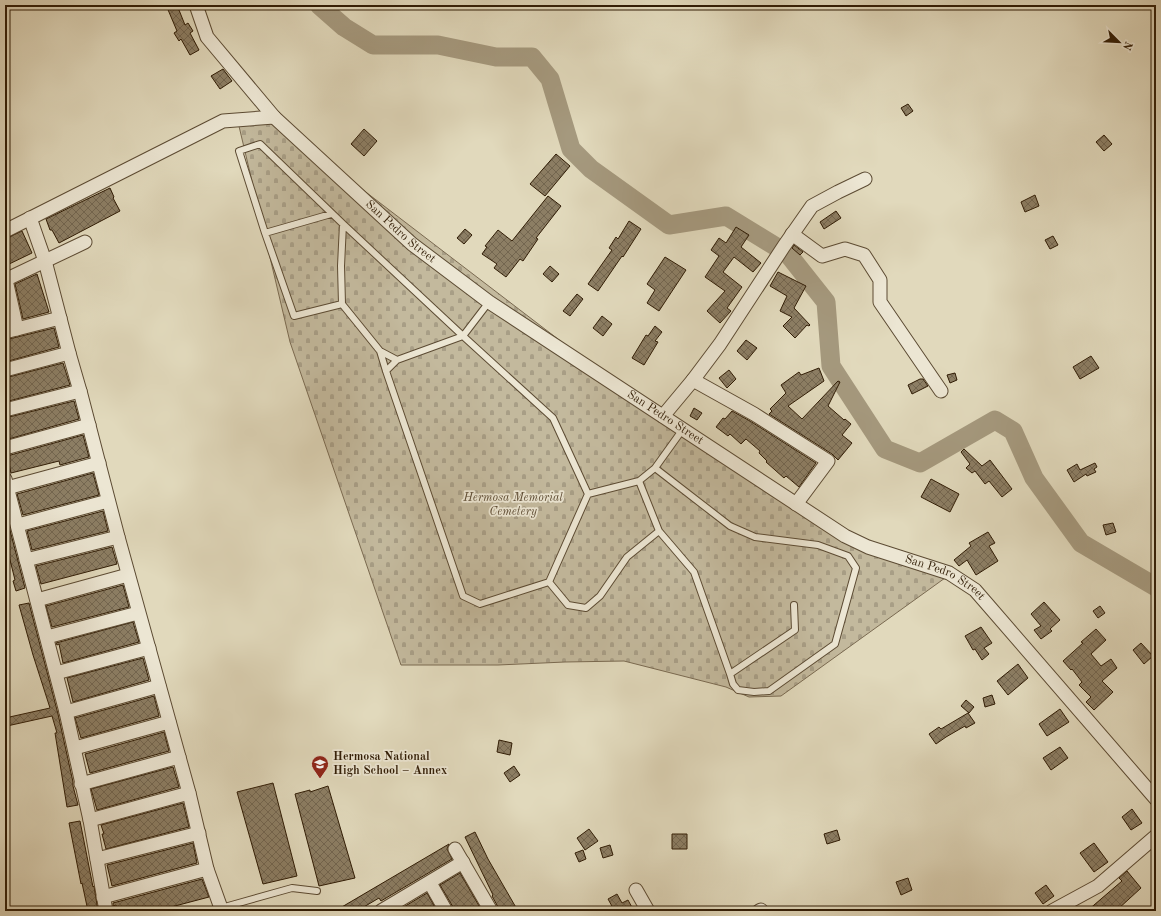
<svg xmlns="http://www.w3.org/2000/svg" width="1161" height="916" font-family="'Old Standard TT',serif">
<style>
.cemetery{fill:url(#cemetery-stones);stroke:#7a6a51}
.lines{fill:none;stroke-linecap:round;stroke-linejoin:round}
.river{stroke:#a5997e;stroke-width:19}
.building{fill:url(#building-cross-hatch);stroke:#301c05}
.lane-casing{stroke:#5c4b33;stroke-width:8}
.street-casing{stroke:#5c4b33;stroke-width:15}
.lane{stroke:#ece6d3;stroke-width:6}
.street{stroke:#ece6d3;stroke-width:13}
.labels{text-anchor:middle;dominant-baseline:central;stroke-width:3.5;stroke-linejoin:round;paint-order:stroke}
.street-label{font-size:12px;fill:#301c05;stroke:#ece6d3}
.park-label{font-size:12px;font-style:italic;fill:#5c4b33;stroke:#ece6d3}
.poi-label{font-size:12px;font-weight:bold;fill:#301c05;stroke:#ece6d3;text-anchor:start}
</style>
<defs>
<pattern id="cemetery-stones" width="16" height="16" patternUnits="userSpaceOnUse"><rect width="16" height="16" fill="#c3b99d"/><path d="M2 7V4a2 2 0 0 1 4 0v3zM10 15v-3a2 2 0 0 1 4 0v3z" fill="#a89e86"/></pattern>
<pattern id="building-cross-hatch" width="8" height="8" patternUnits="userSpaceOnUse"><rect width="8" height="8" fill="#8c7e64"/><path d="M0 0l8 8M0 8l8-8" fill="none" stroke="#736650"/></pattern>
</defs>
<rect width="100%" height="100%" fill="#e1d9bc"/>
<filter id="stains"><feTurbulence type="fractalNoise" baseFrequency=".005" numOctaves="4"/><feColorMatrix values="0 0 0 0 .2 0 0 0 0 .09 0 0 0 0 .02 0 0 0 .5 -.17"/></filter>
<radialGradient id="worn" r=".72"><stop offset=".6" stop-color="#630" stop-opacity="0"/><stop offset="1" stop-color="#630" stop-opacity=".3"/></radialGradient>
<path class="cemetery" d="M269,118L652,411L846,541L945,578L781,696L749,697L726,687L624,661L565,662L498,665H401L290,342L238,122Z"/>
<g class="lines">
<path class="river" d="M319,5L344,27L373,45H438L496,57H532L550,79L571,149L591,169L669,225L726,216L788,254L826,302L831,366L885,449L920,463L995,420L1013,431L1034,478L1081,543L1156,587"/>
</g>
<path class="building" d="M166,5H177L185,25L188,23L193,31L190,33L199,50L190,55L181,39L179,41L174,33L177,31Z
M223,69L232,81L220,89L211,76Z
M908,104L913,111L906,116L901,108Z
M364,129L377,141L364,156L351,144Z
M1104,135L1112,144L1104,151L1096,142Z
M556,154L570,166L545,196L530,184Z
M110,188L114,197L113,198L120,211L59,243L52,230H50L46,219Z
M1035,195L1039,206L1025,212L1021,202Z
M548,196L561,206L536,238L538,239L523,261L520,259L506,277L494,268L497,264L482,254L487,247L485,246L498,230L512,241Z
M836,211L841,218L824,229L820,222Z
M629,221L641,229L623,257L622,256L598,291L588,284L612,250L609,248L616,237L618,239Z
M736,227L749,235L741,247L761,263L753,272L734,257L723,272L742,287L727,308L731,311L720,323L707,311L725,291L705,277L719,256L711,250L719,238L726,243Z
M465,229L472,235L464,244L457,238Z
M22,231L32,253L5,266V239Z
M1053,236L1058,245L1050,249L1045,240Z
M794,245L803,252L800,255L792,248Z
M665,257L686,270L659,311L647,303L655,290L647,284Z
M550,266L559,274L552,282L543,274Z
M778,272L806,286L794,308L810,325L809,326L807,325L795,338L783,326L792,317L780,311L787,296L770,286Z
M37,274L49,312L23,319L15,284Z
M577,294L583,299L570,316L563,311Z
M602,316L612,324L603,336L593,328Z
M655,326L662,332L655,341L658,342L644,365L632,358L646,335L648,336Z
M54,328L59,347L5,362V340Z
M746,340L757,348L747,360L737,351Z
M1091,356L1099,368L1080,379L1073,367Z
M63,363L70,385L5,402V378Z
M819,368L824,381L788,406L802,419L838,381L840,382L828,406L844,420L845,419L851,424L842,435L852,443L838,460L832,454L769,414L772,411L770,409L786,393L781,385L799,372L801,375Z
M729,370L736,379L727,388L719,378Z
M955,373L957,380L950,383L947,375Z
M920,379H923L928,386L912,394L908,385Z
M74,401L79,419L5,440V418Z
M694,408L702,413L697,420L690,416Z
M732,411L750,421L816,463L799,487L786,476L784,478L766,462L767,461L759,453L760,451L746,439L741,444L730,434L728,436L716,427L723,418L725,419Z
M83,435L89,457L60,465L59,461L11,473L7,456Z
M964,449L982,466L990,460L1012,489L1002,497L989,481L985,484L975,471L972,473L966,468L970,464L961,452Z
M1095,463L1097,467L1094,469L1096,472L1087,476L1086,474L1074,482L1067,470L1077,464L1080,470Z
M93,473L99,495L23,515L17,494Z
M931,479L959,494L950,512L921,497Z
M5,511L25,588L16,591L13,581L15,580L5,540Z
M103,511L108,531L32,550L27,531Z
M1113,523L1116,532L1106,535L1103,525Z
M988,532L995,543L989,546L998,561L976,575L967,560L959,566L954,560L971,546L969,543Z
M112,547L117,564L41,584L36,566Z
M123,585L129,607L52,627L46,606Z
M1044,602L1060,620L1050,629L1052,631L1041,639L1034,630L1041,626L1031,614Z
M29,603L58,714L73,782V786L78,805L67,807L55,733H57L52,716L7,726L5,718L50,708L33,655L19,605Z
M1100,606L1105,613L1098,618L1093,611Z
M133,622L139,642L63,663L59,644L57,645L56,643Z
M981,627L992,643L984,648L989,654L982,660L975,649L973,650L965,636Z
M1096,629L1106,640L1091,654L1101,666L1111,659L1117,668L1102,681L1113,692L1094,710L1086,702L1091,697L1079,685L1082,682L1072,669L1071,670L1063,661L1083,643L1081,642Z
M1141,643L1153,656L1144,664L1133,650Z
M143,658L149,680L73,702L67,678Z
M1018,664L1028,678L1008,695L997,681Z
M992,695L995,704L985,707L983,698Z
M154,696L159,716L81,738L75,718Z
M966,700L974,707L969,713L961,706Z
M1060,709L1069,722L1047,736L1039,724Z
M968,713L975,723L966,728L965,726L946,737L936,744L929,734L939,727L941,729Z
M164,732L169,751L90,773L85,754Z
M499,740L512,743L510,755L497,752Z
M1060,747L1068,758L1051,770L1043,758Z
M514,766L520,775L510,782L504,773Z
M173,767L179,787L97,810L91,789Z
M273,783L297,876L263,884L237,792Z
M328,786L355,878L319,886L295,794L310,790V792Z
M183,803L189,827L106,849L102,834H104L101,825Z
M1132,809L1142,823L1131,830L1122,817Z
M80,821L93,887L94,886L98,911H88L82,883L81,884L69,823Z
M589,829L598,841L585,850L577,838Z
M837,830L840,840L827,844L824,834Z
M475,832L488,859L518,911H499L498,907L492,896L493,895L465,837Z
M672,834H687V849H672Z
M193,843L197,863L112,886L107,865Z
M1094,843L1108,862L1094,872L1080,853Z
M449,844L447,849L452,859L381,901L379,898L357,911H335Z
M610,845L613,855L603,858L600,848Z
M583,850L586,859L579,862L575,853Z
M1127,871L1141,888L1117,910L1114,907L1110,911H1087L1122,881L1119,878Z
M460,873L482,911H454L453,907L440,885Z
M908,878L912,890L901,895L896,882Z
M202,879L209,897L156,911H118L116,905L113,906V903Z
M1046,885L1054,896L1043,904L1035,893Z
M427,893L437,911H397Z
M617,894L622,903L628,900L634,911H608L613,908L608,899Z"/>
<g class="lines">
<g class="lane-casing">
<path id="lane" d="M343,224L341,266L342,304L380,351L397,360L463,336L489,302
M265,233L331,214
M342,304L294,316L265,233L239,151L260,144L343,224L463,336L553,418L588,494
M380,351L386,371L463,596L480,604L549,582L588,494L639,481L655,468
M386,371L397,360
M683,429L655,468L730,526L755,537L818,545L848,556L856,568L835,644L769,691L754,692L738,690L733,684L730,674L795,630L794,605
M639,481L659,531L694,572L730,674
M549,582L568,605L586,608L600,596L627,557L659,531
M221,908L292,888L317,891"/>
</g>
<g class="street-casing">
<g id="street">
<path id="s1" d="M196,5L207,37L274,117L412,244L489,302L845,536L868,547L949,573L975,590L1156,799"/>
<path d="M30,218L45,261L69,353L80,391L118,537L189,793L207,869L222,911"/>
<path d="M5,231L223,121L274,117"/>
<path d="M792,234L822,256L845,249L864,255L880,280V302L941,391"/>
<path d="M5,280L85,242"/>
<path d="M6,280L17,329"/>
<path d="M5,332L60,318"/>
<path d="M5,370L69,353"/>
<path d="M693,380L754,414L828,461L796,504"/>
<path d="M5,410L80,391"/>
<path d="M663,416L693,380L720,344L784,246L812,206L838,192L865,179"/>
<path d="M5,448L89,425"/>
<path d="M5,479L66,712L90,820L106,911"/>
<path d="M7,488L99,463"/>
<path d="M18,525L108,501"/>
<path d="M26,560L118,537"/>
<path d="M37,600L128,575"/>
<path d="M47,637L138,613"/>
<path d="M56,673L149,648"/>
<path d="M66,712L159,686"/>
<path d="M75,748L169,722"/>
<path d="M81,784L179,757"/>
<path d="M90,820L189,793"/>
<path d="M455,849L491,911"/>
<path d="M97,859L199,833"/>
<path d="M430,883L446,911"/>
<path d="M636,890L648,911"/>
<path d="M103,897L207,869"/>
<path d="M381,911L463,862"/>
<path d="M759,911L761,910"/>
<path d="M1052,911L1098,886L1156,836"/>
</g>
</g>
<use href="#lane" class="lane"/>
<use href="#street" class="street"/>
</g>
<defs>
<g id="school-pin" transform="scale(0.9)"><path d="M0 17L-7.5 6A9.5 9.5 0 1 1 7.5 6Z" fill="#8f2418" stroke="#ece6d3"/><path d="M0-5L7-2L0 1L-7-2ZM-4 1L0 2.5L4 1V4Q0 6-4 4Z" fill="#fff"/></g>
</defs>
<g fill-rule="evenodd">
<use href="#school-pin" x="320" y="764"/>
</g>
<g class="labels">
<g class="street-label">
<text stroke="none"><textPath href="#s1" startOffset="309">San Pedro Street</textPath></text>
<text stroke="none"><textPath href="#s1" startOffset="633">San Pedro Street</textPath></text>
<text stroke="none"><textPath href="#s1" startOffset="957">San Pedro Street</textPath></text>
</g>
<g class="park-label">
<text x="513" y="498">Hermosa Memorial<tspan x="513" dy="14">Cemetery</tspan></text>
</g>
<g class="poi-label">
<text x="333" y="757">Hermosa National<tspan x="333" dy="14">High School – Annex</tspan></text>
</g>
</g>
<rect width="1161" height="916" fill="none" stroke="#e1d9bc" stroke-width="20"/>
<rect x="6" y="6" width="1149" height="904" fill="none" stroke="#301c05" stroke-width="2"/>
<rect x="10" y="10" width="1141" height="896" fill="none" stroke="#301c05"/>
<g transform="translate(1119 42) rotate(114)" stroke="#ece6d3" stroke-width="3" paint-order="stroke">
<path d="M0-3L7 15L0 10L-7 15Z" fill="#301c05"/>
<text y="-6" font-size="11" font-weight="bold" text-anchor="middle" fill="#301c05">N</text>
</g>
<rect width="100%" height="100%" filter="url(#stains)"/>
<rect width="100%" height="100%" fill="url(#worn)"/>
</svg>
